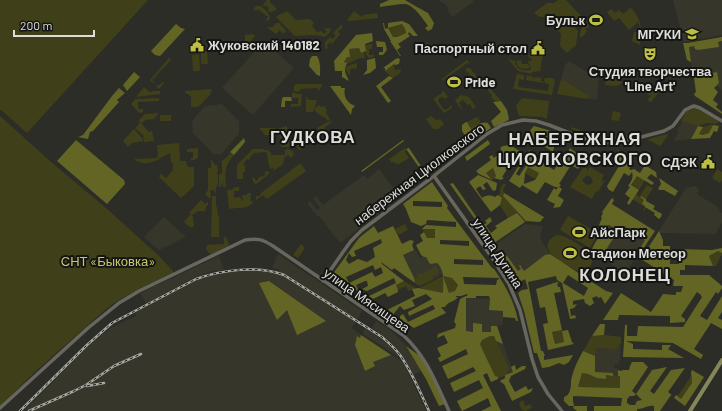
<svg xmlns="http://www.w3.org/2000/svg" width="722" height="411" font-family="Barlow,sans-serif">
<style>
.built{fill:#36362b}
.green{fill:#3f4019;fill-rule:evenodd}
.forest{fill:#636525;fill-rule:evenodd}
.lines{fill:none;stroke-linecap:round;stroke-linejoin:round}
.secondary{stroke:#676760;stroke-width:3.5}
.primary{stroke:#868759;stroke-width:4}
.rail-casing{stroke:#a8a8a3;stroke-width:2.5}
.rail{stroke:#151513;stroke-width:1;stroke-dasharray:3;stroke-linecap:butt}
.labels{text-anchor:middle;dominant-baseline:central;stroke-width:4;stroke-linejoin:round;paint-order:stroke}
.poi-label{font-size:13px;font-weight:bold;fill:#ddddd9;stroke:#151513;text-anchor:end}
.street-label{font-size:13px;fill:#ddddd9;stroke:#151513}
.park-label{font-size:13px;fill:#c6ca6d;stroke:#151513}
.district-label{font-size:17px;font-weight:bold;letter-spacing:1px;fill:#ddddd9;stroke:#151513}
</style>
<rect width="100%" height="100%" fill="#2d2d27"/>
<path class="built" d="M439,0H473V2L452,17L448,11L447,7L445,4L441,2Z
M673,0H722V35L684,42Z
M722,37V90L716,85L713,88L696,94L688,43Z
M264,41L294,68L253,115L222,88Z
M569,61L599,79L597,100L557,94L565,65Z
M222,104L239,121V134L221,154H213L193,133L192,121L205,106Z
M683,121L698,126L691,139L674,141L679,132L677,130Z
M379,169L400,197L340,243L319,216L318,217L307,203L310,201L317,210L320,208L313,198L316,196L323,205L364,175L367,179Z
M696,186L699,190L697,194L719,208L718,210L722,213V223L715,234L660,233L659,231L686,188Z
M164,217L186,237L159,250L144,237Z
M609,218L619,225L624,226L646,240L625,274L602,258L601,255L592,249L599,238L597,236Z
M525,224L543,226L540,237L542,242L550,254L560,262L528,275L518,282L493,246Z
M411,242L414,250H416L420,258L432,252L437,263L441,266L442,275L419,286L391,266Z
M278,254L362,311L356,321L280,272L279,269L272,268Z
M219,256L224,270L212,271L197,276L146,304L140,293Z
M256,270L272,272L284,276L356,321L351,328L403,362L426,411H27L26,409L88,346L112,327L136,316L135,313L198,279L211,274L222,272Z
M466,298L503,299V325L497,326L513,372L491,382L470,336L466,334Z
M376,321L390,330L399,338L406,346L421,371L414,375L399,351L394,345L385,337L372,328Z
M365,328L388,344L399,355L397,356L363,334Z
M604,335L621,337L620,361L618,362V364H615L614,368H618V370L621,371L620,388L578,387L581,355L592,336Z"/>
<path class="green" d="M0,0H148L27,133L0,109Z
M267,0H270V2L276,8V11L274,10L271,13L268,10L269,8L266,5L264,7L263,5Z
M558,0H566L584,19L575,27L578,31L576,45L567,53L560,46L561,34L548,19L544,17H540L534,13L547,3H554Z
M256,6H261C265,10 270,13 270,19L267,21L266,20L268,17L258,9L256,11L253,9Z
M630,8H631C642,20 642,29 640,45L632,41L634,32L641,30L638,22L629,30L619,18L614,21L607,12L611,9L615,13L619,10L623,14Z
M287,11L296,20L310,19L314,23L312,26L317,32L322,31L324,34L327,31L323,29L330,28L331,30C329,34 327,35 324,37C316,34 304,36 295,36L276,17C281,13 283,14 287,11Z
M354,11L362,17L363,15L377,13L378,18L350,21L347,20Z
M276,23H279L286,31L283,34L280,30L276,34L268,28L270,26L272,28Z
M402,24L405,29L406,33L397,37H393L388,28Z
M588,24L589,27L585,29L587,31L585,34L581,38L580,36C580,30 582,26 588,24Z
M341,25H342V30L340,29L338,32L340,34L332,44L330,42L327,45L328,48L326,49L325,48V42L330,37L332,39L336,36L333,33Z
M253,34L255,36L246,47L245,46V35Z
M427,42L430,45L432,44L433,46V47L422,55H416V53L419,50L420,47Z
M372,44V49H369V55H374V57L369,58L366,55L365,51L366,50V45Z
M533,46L544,48L540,71L532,72V74L518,71L508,59L515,61C516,70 522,71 530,70L531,68L528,62L529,60L531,61L532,59L529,58L528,55L530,53L532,55L533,53L530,51Z
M359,48L361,53L364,52L365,58H360L347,64L344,62L347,57L349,49Z
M207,51L208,64H201V52Z
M199,54L200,71H193L192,55Z
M169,58L171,60L152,80L154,82L153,83L157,86L158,85H160L162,82L164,83L159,89L150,80Z
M467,60L470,64L467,63L442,81V79Z
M521,60L522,64H528L530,68C522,70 517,68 516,61Z
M357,63V68L350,69V76C342,66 347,66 357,63Z
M394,64L395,65L394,67L395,70L401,69L400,73L393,78L385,71Z
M467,68H470L480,81L478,83L473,76H470L469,73L466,71V69Z
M607,73L622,82C619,88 611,85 605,85Z
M517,74L524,75V80L519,79L518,87L548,91L549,84L545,83L544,80L545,78H552L555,80L552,95L513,89Z
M527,75L533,77V78H535L536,77L541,78V81L544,82L543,83L526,80Z
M561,80L565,81L589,96L587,99L557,94Z
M485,82L501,101H495L491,97L492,95L488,91L489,90L484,83Z
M296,84H322V86L318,91L317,88L300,89L299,92L294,91V86Z
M657,86L660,87L657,90L659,92L652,101L649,102L648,99L651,96L647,94L651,87L655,90Z
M144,87L151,93L152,91H160V94L136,97Z
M212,89L210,95L198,107H191V97L188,94L185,93V91Z
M443,90L448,97L445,99L442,97L439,98V100L438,101L444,110L446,109V110L452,105V108L444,113L433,99L442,93Z
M292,92L298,94H302L301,106L291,107V104H298V98H292Z
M461,95L469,97L476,107L473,109L470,104L468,105L463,100L459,103L462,109H461L455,100Z
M306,97H307L308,100H317L313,112H306Z
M159,98V101L138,102V109H143V112L139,113L131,104L135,99Z
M522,98L549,101L547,119L542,117L519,116L516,106Z
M319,105L321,107L324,106L327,110L326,113L330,119L328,121C323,114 319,117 314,109Z
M693,108L702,111L719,121L717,124L707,123L698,126L681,121L687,110Z
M613,111L621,113L619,121L611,120Z
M159,113L154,119L145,120L142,123H141L149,132L152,131L154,141L144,142L143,137L148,133L144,136L135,128L140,123L139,120L145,114Z
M160,115H171V121H160Z
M0,116L51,162L106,208L159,256L173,271V273C150,284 127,293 106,309L37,370L0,406Z
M431,116C434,118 436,122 440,119L444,124L438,129H433L426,119Z
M477,117L480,121V123L471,129L467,122Z
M333,121L324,128L326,130L321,135L317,128L328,122Z
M710,125H713L709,133L703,135L699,134L703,127Z
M286,126H287V130H283V136H290V141H295V142L291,147H282L280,145L279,128L285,127Z
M572,127L590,134L616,137L626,135L628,136L627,138L606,139L588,135L571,129Z
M259,128H275V130L271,135H265Z
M134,129L142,138L143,141L132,143L128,147L123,141Z
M667,134L668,135L662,144L660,146L648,140L649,139Z
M308,135L310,139L305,142L307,145L299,150L297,147C299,141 303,138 308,135Z
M179,143L180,161H186L188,167H194V186L181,198L159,177L161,174L166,178L173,170V163H171L170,153C158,159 147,169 134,159L157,158L158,155L157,145Z
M198,148V158L194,160H191V158H193V152H187V149Z
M405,148L406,149L405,151V152L409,158L399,164H396L394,162L392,163L389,159Z
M253,149H264V150H268L271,153V155H285V150L287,149L293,151L294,154L292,157H290L288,155L284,158L283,164L272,172L274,169L273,168L271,169C267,164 269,158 266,152L254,153L251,156L249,160L247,159L243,164L245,166V172H243V179H237V165Z
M231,153L234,155C224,166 225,173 226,187H224L223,186L222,180V186L219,187V174H222V163L221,162Z
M211,159L215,165H217L218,173H216L218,175V187H217L216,184V193H215L214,190H211L210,192L211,193L210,199L205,194L208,190V168H211Z
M301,164L306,171L267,199L263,195L256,200V196H259L261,194V193L298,165Z
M528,166L539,173L535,179L525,173Z
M590,167L604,175L601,181L605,180L598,192L596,191L592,199L570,187L583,168H587V171ZM587,175L591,177L593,182L591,184L588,185L587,184L586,185L582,180Z
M493,168L496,176L492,180L486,173Z
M717,169L722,172V180L720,183L712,178Z
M266,171L269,172L270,173L258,183L255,184L253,181L252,177L255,178V180L257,181L259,177L264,176L266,174L264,173Z
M637,175L645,180L639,190L631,185Z
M503,184H506L503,190L504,193L503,196L526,221L525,222L517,213L508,218L500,205L502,198L498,195L500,194V189Z
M647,185L653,188L646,199L640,195Z
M235,187H239V191H234V198L240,197L241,199L243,200L242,195H247L248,193H251L250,201H253V203C242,211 241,206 230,209L229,208L227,190H231Z
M636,194L644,200L646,208L642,213L645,207L632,199Z
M212,196H216V206L217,207L218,216H219V237H211Z
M201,200L205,204L208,202V205L206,206L205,211H198L192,215L193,217L194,227H190L184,222L191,214L189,213Z
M568,216L598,233L590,248L560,230Z
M405,224L408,230L398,235L395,229Z
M422,229H435V239L427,238Z
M557,235C567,235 580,246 589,251C597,260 589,274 577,271C568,265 541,254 549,241C551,238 553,237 557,235Z
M224,237H226L227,240L228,241L229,245L215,253L210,254L206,249L207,245L224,244Z
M301,244L305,248L298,258L293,255Z
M718,251L722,253V254L716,266H713L709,256Z
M436,266L439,273L432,276L433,280L419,286L415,283L414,278L418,277L417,275L421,273L422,274Z
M443,276L452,278L458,285L455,291L449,293L443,278V294L419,288Z
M404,281L416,288L408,291L406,286L398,290L396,285Z
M562,330L564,342L555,344L552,332Z
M604,335L621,337V343L616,349L596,348L595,356L583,351L592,336Z
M490,336H494L509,368C508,374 502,379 495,377L484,353L480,344L482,340Z
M582,373C591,374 595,378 605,379L606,375L620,376V388L578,387Z
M691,376L692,383L681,400L677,397Z
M523,400L525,406L530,404L532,408L527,410V411H524L523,409L522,411L519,403Z"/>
<path class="forest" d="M389,0H405L417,7L428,13L434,23L432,29L428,31L425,28L428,26C423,19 414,5 405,4C397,4 388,6 380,7V4Z
M402,21L409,24L418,36H413L409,32L408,34L410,36L398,44L401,47L397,50L401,56H400L390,41H391L384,29L383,23H384L385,29L388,28V23ZM402,24L405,29L406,33L397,37H393L388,28Z
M176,24L181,28L185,29L160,56L155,55L151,51Z
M372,33L373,41L365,44L366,51L361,53L359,48L349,49L350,57H347L344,62L347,63C343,72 346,73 349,81L342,77V71H335L334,61L356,35Z
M722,37V41L718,42L719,47L698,50L695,49L694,46L689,47L691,62L687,60L683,43H688Z
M376,41L385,42L387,50L383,55H379V52H383V47H377Z
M312,56H317C321,62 320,70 320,76L317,75L309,66L310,59Z
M375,58L376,68L370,73L363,75L367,70V60Z
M397,58L400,59L399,64L395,65L394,64L385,71V68H383Z
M134,72L140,77L127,91L123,85Z
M698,72L701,75L717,72L719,83L714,88L718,92L713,100L718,104L716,107L722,112V114L695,96L694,94L696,92L694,77Z
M389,76L393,78L381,87L391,101L388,103L376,86Z
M330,86H341V88H345C343,97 347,103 355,106L352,109L351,115Z
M119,88L125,93L117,100L119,102L93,131L90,132L88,139L78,137L83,135L112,96Z
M283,97H291L292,101H285V107H281L282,99Z
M501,101L507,110L509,119L507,121L494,127L491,121L501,112L493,102Z
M466,122H467L471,129C477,125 482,121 488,123L491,128L470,143L462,131V125Z
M713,125L719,126L717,132L714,131L710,138L691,139L698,126L703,127L699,134L703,135L709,133Z
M534,126L548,130L561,135L555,143L553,152L526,135Z
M244,138L245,142L234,155L230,152Z
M76,140L124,180L125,184L107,204L57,161Z
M403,140L404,141L362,172L361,171Z
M488,140L490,144L467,161L465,157Z
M510,145L526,155L529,150L535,153L533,157L554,170L562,158H565L570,148L585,159L578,169L571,165L559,184L561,185L559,187L562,189L558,196L564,200L560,207L553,208L555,204L547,200L554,188L556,190L558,187H555L545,182L537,194L522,185L520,188L509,181L521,162L515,157L502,177L504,178L501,180L494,178L496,176L493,168L486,173L492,180L479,174L476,171L491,160L489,157L492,155L494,158L502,151L500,148L503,146ZM524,161L527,164L519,176L516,174ZM528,167L539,173L535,180L524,184L525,173Z
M409,148L427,175L423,178L419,176L423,173L406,149Z
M618,150L624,156L620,162L625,165L628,159L630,158L634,161L629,169L631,170L634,169L640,173L645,165L656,172L657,178L651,174L647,178L654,183L652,185L637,176L631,185L639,190L629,205L627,203L630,198L625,194L630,187L628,186C631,181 634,178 632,172L629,176L624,173L613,192L608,189L607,186L619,166L614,162L613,159Z
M478,175L497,183L496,190L493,191L487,182L483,185L486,189L483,190L480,186L476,189L482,198C487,195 489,195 495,197L498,195L502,198L500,205L491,212L469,182Z
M659,178L678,191L675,196L664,190H660L658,189L661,184Z
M432,182L448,206L447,208L492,268L494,269C505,285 515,302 518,321H516L515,318L503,317V311L489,310L490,299L489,296H476V298H466V331L473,332V323L482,324V332H491V326H497L503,344L496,341L494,336H490L482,340L480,344L484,353L495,376L498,377V379L491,382L487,373L483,375L501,411H481L491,406L488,398L462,411L457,401L483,388L479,380L454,392L450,383L476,371L473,367L448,379L442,366L468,354L466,349L440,362L438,358L441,356L437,348L448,343L444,335L437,338L438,334L455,328L456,324L454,322L460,299L468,295L467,294L461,296H456V297H458C455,302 448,301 445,307H441L446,313L414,328L400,319V316L403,314L408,322L435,309L433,305L409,316L408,312L432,299L426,294L412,300L415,306L404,310L400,306L395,312L392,317L386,313L389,309L415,296L412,289L418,288L443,293C443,283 445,270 437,263L430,264L426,257H424L421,255L416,245L423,241L420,235L424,232L427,238H435V229H422L426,225L456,227V222L427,220L426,224L421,226L411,222L406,209L403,204ZM413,201L442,202V207L413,206ZM440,240L469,241V246L440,244ZM454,259L483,260V265L454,264ZM443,276L452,278L458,285L455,291L449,293ZM463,277L499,278V279L497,280L496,285L464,284Z
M453,183L482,225L487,223L485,221L490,217L492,221L486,226L491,233L497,228L495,226L508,218L517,213L525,222L494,243L489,238L488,239L481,230L482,229L450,184Z
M504,193L544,217L540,222L526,221L503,196Z
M641,196L646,199V201L655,206L653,209L662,214L661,217L659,219L654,215L655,213L645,207V206L642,204L644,200L640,197Z
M612,198L614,200L612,204L655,231L641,252L639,250L645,240L624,226H621L604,253L601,255L592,249C594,245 598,236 603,234C605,234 608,235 611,235L613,233L614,228L609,225L602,228L599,225L602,218L601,217L603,213L602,212Z
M374,226L378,233L393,226L402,244L410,240L414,241L412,245L414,250L403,255L414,278L415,283L394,268L392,270L381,262L382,264L404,281L396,285L398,290V292L388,297L385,293L373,299L369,296L396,283L394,278L367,291L362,289L368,286L367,281H365L356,285L359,292L355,289L350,294L334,284L329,277L332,275L359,238ZM381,239L382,243L373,248L375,257L367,262L358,259L349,264L346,260L349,253L352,257L356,256L354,251ZM373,265L375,270L381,267L383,273L375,277L372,272L349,283L346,277Z
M659,231L663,240V246H670V264H679V249L712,250L722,248V253L718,251L709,256L713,266L685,265V270H680V275H709L722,286V288L718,294L716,292L700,316L707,320L722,296V312L718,318L722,320V329L711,323L694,349L703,355L701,359L673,343L626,341L633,344V349L662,350V345H671L668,349L684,358L623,357L625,325H627V336H637L638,326L683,327L702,297L701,296V295L697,292L681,316L685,319V322L670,323V316L619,315L618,320H603L621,293L651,312L663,294L676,295V292H681L683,286H673L674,280L641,259Z
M505,253L518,271L521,269L519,266L520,265L524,271L545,255L550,254L583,276L587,277V279L606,291L613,293L605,304L601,297L598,298L597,296L592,298L594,303L590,306L585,303L584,299L573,301V305L577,304L574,308L570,309L571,316L575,315L576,318L570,319L562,283L557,280L556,276L528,282L541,351H543L545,356H544V360L573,355L569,362L564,365L559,363L549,367L542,368L537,353H534L524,311L518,293L522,290L528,289L525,279L520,282H518L500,257ZM568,275L588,288L584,296L563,283Z
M269,281L326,321L297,335L287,310L277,320L259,283Z
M557,282L559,283L557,284L558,287H560L561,292L554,293L562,330L552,332L555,344L564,342L562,331L568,330L572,342L574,344L548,350L543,324L548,323L545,307L540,308L536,289Z
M600,324H605L604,335L592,336Z
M361,335L391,355L373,362L375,366L365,371L355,345L357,336L360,338Z
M406,346L424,359L445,404L439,406L426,379Z
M583,351L595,356V372L613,373V376L606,375V379L597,378L588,374L582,373L578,387L620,388V376H618V370L621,371L623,370H629L630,366L632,362H643L648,367L632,391L636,394L652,370L667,367L650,391L654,394L671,370L685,368L668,392L673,396L671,395L660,411H654V406C647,405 645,409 637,409V411H594V406H621L622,398L573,396V401L574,406H587V411H577L573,408L574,406H569L564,401V397C567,396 569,394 570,390C571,387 571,384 571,381C573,370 578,360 583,351ZM636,394L642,400L637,401L635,405H630L627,403V399L630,396H634Z
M515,365L516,370L522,366H526L525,369L511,376L509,381L515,392L526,386L528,390L533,388L531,392L512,401L504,384L502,383L500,381L505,378V375L513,372L511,367Z
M692,370L704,377L685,406L674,398L676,395L678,396V397L681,399L692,383L691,372Z"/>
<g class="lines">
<path class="secondary" d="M434,176L493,259L509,284L520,310L532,359L538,377L548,394L562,411
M323,281L343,252L351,241L362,230L430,179L487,134L502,125L523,120L536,121L549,125L590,141L609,143L630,140L664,131L673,126L685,110L691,107L694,106L700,108L722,121
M0,408L88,328L119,303L139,291L245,240C257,238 262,239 273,246L403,335C427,357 436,383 449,411"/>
<path class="primary" d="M690,411L722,360"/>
<g class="rail-casing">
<path id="rail" d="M87,386L93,385L104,383
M20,411L87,345L112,323L196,279C222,270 257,265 284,275L382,337C389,343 395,348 400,355C412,372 420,392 429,411
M29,411L74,391L86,385L114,366L141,354"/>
</g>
<use href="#rail" class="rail"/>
</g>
<defs>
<g id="stadium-bare" transform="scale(1.08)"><path d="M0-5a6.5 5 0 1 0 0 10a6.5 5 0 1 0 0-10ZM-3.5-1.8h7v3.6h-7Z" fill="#bcbf43" stroke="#151513" stroke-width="2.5" paint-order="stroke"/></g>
<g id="university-bare" transform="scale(1.08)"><path d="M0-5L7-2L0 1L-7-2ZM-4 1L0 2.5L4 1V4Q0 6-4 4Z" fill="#bcbf43" stroke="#151513" stroke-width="2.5" paint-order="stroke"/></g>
<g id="civic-bare" transform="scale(1.08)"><path d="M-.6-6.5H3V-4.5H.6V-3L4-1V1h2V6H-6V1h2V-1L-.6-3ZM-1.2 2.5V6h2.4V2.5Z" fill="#bcbf43" stroke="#151513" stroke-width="2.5" paint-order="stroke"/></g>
<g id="theatre-bare" transform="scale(1.08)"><path d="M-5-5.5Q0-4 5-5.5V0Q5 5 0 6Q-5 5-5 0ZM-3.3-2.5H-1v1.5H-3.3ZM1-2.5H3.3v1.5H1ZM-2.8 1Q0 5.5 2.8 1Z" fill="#bcbf43" stroke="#151513" stroke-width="2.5" paint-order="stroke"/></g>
</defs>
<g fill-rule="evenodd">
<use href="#stadium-bare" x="596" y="20"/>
<use href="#university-bare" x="692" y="34"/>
<use href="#civic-bare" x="197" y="45"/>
<use href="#civic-bare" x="538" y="48"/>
<use href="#theatre-bare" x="650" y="54"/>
<use href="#stadium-bare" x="454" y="82"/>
<use href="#civic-bare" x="708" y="162"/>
<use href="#stadium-bare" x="579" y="232"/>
<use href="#stadium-bare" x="570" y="253"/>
</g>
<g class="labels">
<g class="poi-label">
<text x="585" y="20">Бульк</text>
<text x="681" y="34">МГУКИ</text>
<text x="208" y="45" text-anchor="start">Жуковский 140182</text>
<text x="527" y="48">Паспортный стол</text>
<text x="650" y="71" text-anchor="middle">Студия творчества<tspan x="650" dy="15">'Line Art'</tspan></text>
<text x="465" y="82" text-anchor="start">Pride</text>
<text x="697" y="162">СДЭК</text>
<text x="590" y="232" text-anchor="start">АйсПарк</text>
<text x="581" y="253" text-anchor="start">Стадион Метеор</text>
</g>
<g class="street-label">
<text transform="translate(419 174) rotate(-37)">набережная Циолковского</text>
<text transform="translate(498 253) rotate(57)">улица Дугина</text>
<text transform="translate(367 300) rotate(35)">улица Мясищева</text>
</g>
<g class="park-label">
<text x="108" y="261">СНТ «Быковка»</text>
</g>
<g class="district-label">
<text x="313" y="136">ГУДКОВА</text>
<text x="575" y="138">НАБЕРЕЖНАЯ<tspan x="575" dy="20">ЦИОЛКОВСКОГО</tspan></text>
<text x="625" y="274">КОЛОНЕЦ</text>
</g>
</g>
<path d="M14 30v6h80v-6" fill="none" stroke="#ddddd9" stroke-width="2"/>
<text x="20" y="30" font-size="12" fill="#ddddd9" stroke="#151513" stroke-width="3" paint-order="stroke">200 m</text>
</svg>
